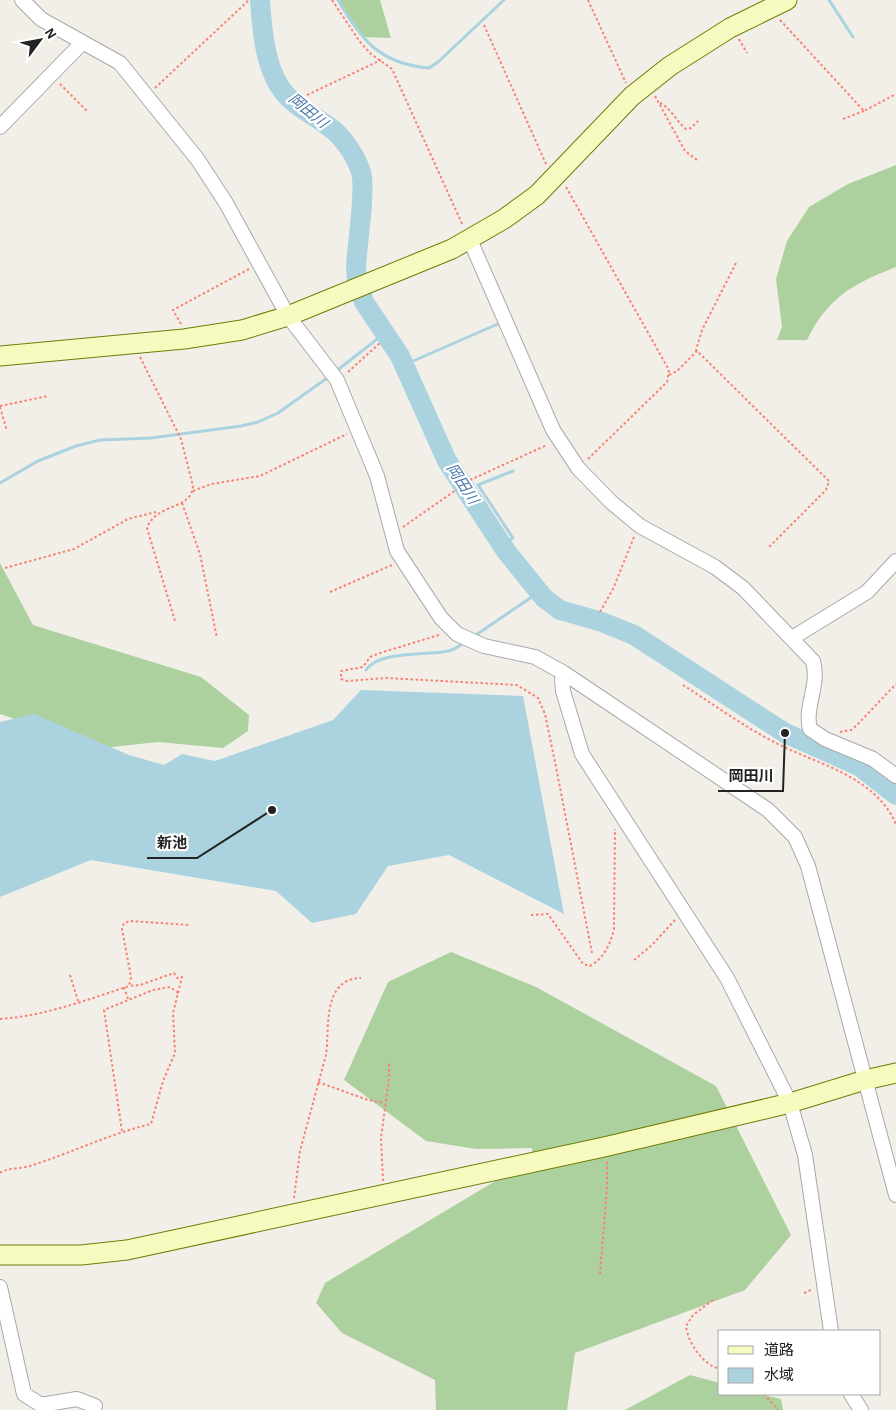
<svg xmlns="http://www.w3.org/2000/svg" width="896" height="1410" font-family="'Alegreya Sans','Noto Sans JP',sans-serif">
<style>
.forest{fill:#add19e}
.water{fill:#aad3df}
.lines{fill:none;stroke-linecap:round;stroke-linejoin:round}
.stream{stroke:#aad3df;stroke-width:3}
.river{stroke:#aad3df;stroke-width:20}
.street-casing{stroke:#a9a9a9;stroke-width:16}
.secondary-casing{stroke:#707d05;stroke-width:21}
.path{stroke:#fa8072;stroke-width:2;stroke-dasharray:2.5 2.5;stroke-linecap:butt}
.street{stroke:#fff;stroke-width:14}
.secondary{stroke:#f7fabf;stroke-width:19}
.labels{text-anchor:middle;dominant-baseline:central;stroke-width:4.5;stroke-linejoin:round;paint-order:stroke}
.water-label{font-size:15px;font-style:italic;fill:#4a7aab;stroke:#fff}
.leader{fill:none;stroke:#222;stroke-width:2}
.callout-dot{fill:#222;stroke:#fff;stroke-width:2}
.callout-label{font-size:15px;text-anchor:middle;font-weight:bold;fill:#222;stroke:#fff;stroke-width:4.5;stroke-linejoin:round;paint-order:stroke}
</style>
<rect width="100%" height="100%" fill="#f2efe9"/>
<path class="forest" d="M337,0H380L391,38L362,37Z
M896,165V267C853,284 828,297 807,340H777L782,327L776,279L787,241L809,207L848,184Z
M0,563L33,625L201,677L249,715L248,731L223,748L158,742L103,748L0,714Z
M451,952L536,987L716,1086L791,1235L745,1290L575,1353L567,1410H436L435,1380L342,1333L316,1303L325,1283L532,1159V1148L476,1149L426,1141L344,1080L388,982Z
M690,1375L720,1383V1394H760L781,1399L783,1410H625Z"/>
<path class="water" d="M361,690L523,696L564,914L449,855L388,866L356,914L312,923L276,891L91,860L0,897V722L34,714L129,755L164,765L182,754L215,761L333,720Z"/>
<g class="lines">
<path class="stream" d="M338,0C361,40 380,64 429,68L438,62L504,0
M829,0L853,37
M404,365L500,323
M335,372L385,333
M0,483L38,461L76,446L100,440L151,438L241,426L258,422L278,413L330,376
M502,545L513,538L478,485L513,471
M473,637L539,592
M366,670C380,650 427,656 448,651C455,650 460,645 465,642"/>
<path class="river" d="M260,0C262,30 265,74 288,97C299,109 315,116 328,126C342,135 356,156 361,172C366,189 357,246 356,267L357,280L364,302L400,356L447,461L506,551L544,598L560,610L602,622L634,635L785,733L859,766L896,795"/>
<g class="street-casing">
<path id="street" d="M22,0L41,19L120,63L198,160L226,203L288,316L337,380L377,476L397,551L441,618L457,634L484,646L535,657L564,673L768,810L795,837L808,866L896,1195
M0,127L82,43
M470,240L553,430L578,468L611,502L640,526L715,567L743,588L813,661C820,685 804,707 810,729L825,739L873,759L896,776
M792,638L867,592L896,561
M564,673L562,680L563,691L582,754L727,978L790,1103L805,1155L831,1331
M0,1287L24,1394L41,1405L77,1399L95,1406
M851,1394L861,1410"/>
</g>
<g class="secondary-casing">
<path id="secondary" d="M0,356L184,339L242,330L288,316L452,249L504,219L537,195L632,96L670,66L730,28L787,0
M0,1255H81L127,1250L604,1147L790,1103L865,1080L896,1073"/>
</g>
<path class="path" d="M332,0L360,42L371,54L392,69L463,226
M588,0L626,83
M780,20L864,111L896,94
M484,25L546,164
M739,39L747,53
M60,84L87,111
M155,88L249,0
M307,95L381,60
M655,96L685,151L697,160
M660,103C671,108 676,121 686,129L691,128L698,121
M843,119L864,111
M566,187L669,370L667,382L661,388L588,459
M736,263L702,330L696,350L829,481L826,490L769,547
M181,324L173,310L249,269
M140,357L181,439L193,486C192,510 156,503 147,528L175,621
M348,372L381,342
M669,375L677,371L697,351
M0,406L48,396
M0,407L7,431
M470,480L547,445
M193,491L211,484L260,476L347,434
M182,503L200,554L217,638
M403,527L456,490
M5,568L74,549L128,519L156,512
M330,592L392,565
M600,612L613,589L634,537
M439,635L380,653L370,657L363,667L341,671V679L347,681L386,678L517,685L538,698L545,714L556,767L592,953
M683,685C713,704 743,726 774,742C818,765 874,775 896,824
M840,732L851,730L856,726L896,684
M531,915L548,914L583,964L590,966C604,958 610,945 614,929L615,829
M634,960L652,945L675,920
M70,975L78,1001
M124,987L128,999
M0,1019C44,1016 87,1000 129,986L131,977L122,929L124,923L130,921L190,925
M318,1082L368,1100L385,1103
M122,1131L104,1010L153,990L170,987L178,993
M0,1173C9,1167 20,1169 30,1166C71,1153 109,1134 151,1124L163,1081L175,1053L173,1013L182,977L177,978L174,973L140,985L129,986
M383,1181L381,1138L389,1078V1061
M294,1198L300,1151L326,1055C330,1030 321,979 361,978
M600,1274L607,1188V1162
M804,1293L813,1289
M713,1300L693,1315L686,1326C688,1343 703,1365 720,1369
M764,1394L778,1410"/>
<use href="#street" class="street"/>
<use href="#secondary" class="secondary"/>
</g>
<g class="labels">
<g class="water-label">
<text transform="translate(308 111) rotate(40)">岡田川</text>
<text transform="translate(462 484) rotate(57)">岡田川</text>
</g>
</g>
<path class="leader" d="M785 733L783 791H718M272 810L197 858H147"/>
<g class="callout-dot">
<circle cx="785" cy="733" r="5"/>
<circle cx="272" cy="810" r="5"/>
</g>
<g class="callout-label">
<text x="751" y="781">岡田川</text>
<text x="172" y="848">新池</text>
</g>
<rect x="718" y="1330" width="162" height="65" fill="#ffffff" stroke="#a7a7a7"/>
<rect x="728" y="1346" width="25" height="8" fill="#f7fabf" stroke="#a7a7a7"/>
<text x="764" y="1355" font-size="15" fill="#222222">道路</text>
<rect x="728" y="1368" width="25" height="15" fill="#aad3df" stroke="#a7a7a7"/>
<text x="764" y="1380" font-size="15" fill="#222222">水域</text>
<g transform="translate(40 40) rotate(58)" stroke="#ffffff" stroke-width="4" paint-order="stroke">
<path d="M0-4L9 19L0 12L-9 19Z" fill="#222222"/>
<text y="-8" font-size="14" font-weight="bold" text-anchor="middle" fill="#222222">N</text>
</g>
</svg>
